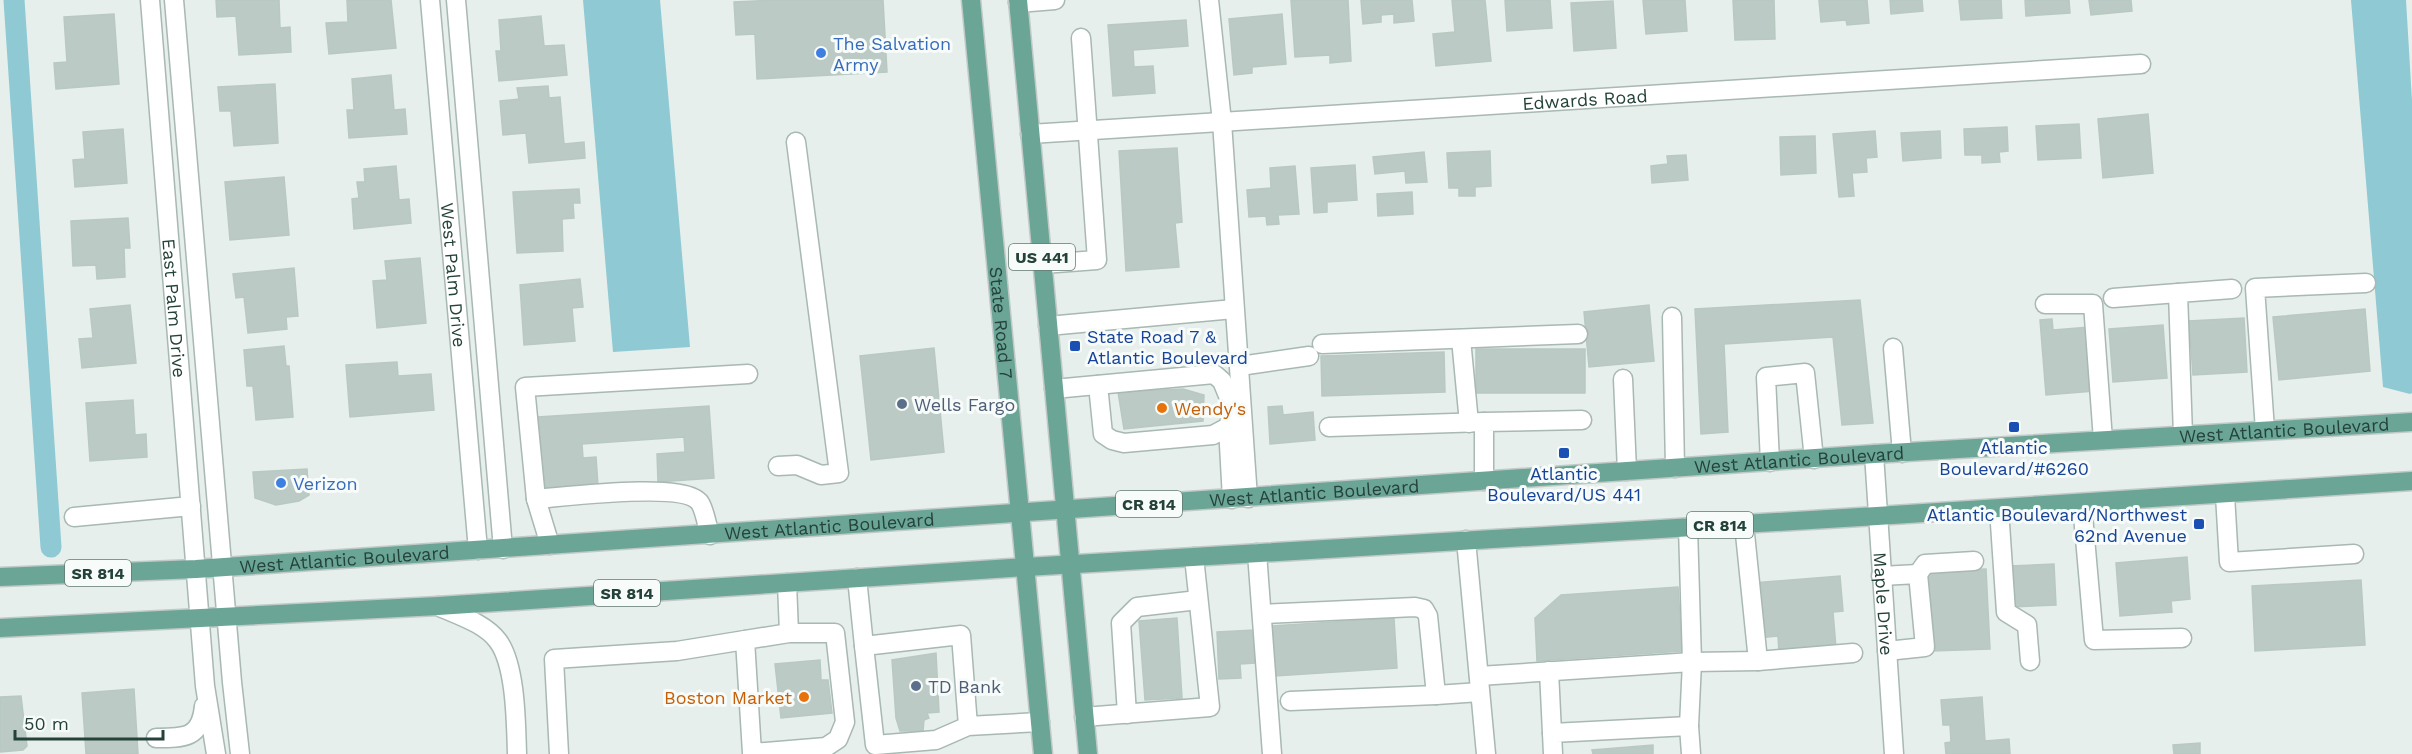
<svg xmlns="http://www.w3.org/2000/svg" width="2412" height="754" font-family="'Work Sans',sans-serif">
<style>
.water{fill:#8ec9d4}
.lines{fill:none;stroke-linecap:round;stroke-linejoin:round}
.canal{stroke:#8ec9d4;stroke-width:21}
.building{fill:#bbcac4;stroke:#b8c9c2;stroke-width:1.5}
.minor-casing{stroke:#a8b8b2;stroke-width:21}
.major-casing{stroke:#c2cac8;stroke-width:21}
.minor{stroke:#fff;stroke-width:18}
.major{stroke:#6aa596;stroke-width:18}
.shop-dot{fill:#3f7fe0;stroke:#f7fbf9;stroke-width:2}
.transit-dot{fill:#1a4fb4;stroke:#f7fbf9;stroke-width:2}
.service-dot{fill:#5c6f8a;stroke:#f7fbf9;stroke-width:2}
.food-dot{fill:#e8710a;stroke:#f7fbf9;stroke-width:2}
.labels{text-anchor:middle;dominant-baseline:central;stroke-width:6;stroke-linejoin:round;paint-order:stroke}
.shield{fill:#f7fbf9;stroke:#637a73;stroke-width:1.5}
.shield-label{font-size:16px;font-weight:bold;fill:#24423a}
.shop-label{font-size:18px;fill:#366cbe;stroke:#f7fbf9;text-anchor:start}
.street-label{font-size:18px;fill:#24423a;stroke:#f7fbf9}
.transit-label{font-size:18px;fill:#164399;stroke:#f7fbf9}
.service-label{font-size:18px;fill:#4e5e75;stroke:#f7fbf9;text-anchor:start}
.food-label{font-size:18px;fill:#c56008;stroke:#f7fbf9;text-anchor:start}
</style>
<rect width="100%" height="100%" fill="#e6efeb"/>
<path class="water" d="M583,0H660L690,347L613,352Z
M2351,0H2406L2412,101V393L2410,394L2383,387Z"/>
<g class="lines">
<path class="canal" d="M14,0L51,547"/>
</g>
<path class="building" d="M216,0H279L280,28L290,27L291,52L239,55L236,16L217,17Z
M347,0H391L396,48L329,54L326,23L348,22Z
M776,0H883L887,72L757,79L755,34L736,35L734,2Z
M1291,0H1348L1351,61L1330,63V55L1295,57Z
M1361,0H1412L1414,21L1394,23V14L1381,15V22L1363,24Z
M1452,0H1485L1491,61L1436,66L1433,34L1455,32Z
M1505,0H1550L1552,28L1507,31Z
M1643,0H1685L1687,31L1646,34Z
M1733,0H1774L1775,39L1735,40Z
M1819,0H1867L1869,23L1847,25L1846,20L1821,22Z
M1890,0H1922L1923,11L1891,14Z
M1959,0H2001L2002,18L1961,20Z
M2025,0H2069L2070,13L2026,16Z
M2089,0H2131L2132,11L2091,15Z
M1613,1L1616,48L1574,51L1571,3Z
M114,14L119,84L56,89L54,63L67,62L64,17Z
M1282,14L1286,64L1252,67V73L1234,75L1229,19Z
M541,16L544,46L564,45L567,75L499,81L496,51H501L499,20Z
M1186,20L1188,46L1133,50L1134,67L1153,66L1155,93L1113,96L1108,25Z
M391,75L394,110L405,109L407,134L349,138L347,110H354L352,79Z
M275,84L278,143L234,146L231,111H220L218,87Z
M548,86L549,98L560,97L564,144L584,142L585,158L529,163L526,133L503,135L500,101L519,99L517,88Z
M2148,114L2153,173L2103,178L2098,119Z
M2079,124L2081,158L2038,160L2036,126Z
M2007,127L2008,151L1999,152L2000,162L1982,163V155H1965L1964,129Z
M123,129L127,183L75,187L73,160L85,159L83,132Z
M1875,131L1877,157L1866,158L1867,172L1852,173L1854,196L1839,197L1833,134Z
M1940,131L1941,158L1903,161L1901,133Z
M1815,136L1816,173L1781,175L1780,137Z
M1177,148L1182,222L1175,223L1179,267L1126,271L1119,151Z
M1490,151L1491,186L1475,187V196H1459V188H1449L1447,153Z
M1424,152L1427,182L1406,183L1405,171L1375,174L1373,157Z
M1686,155L1688,180L1652,183L1651,166L1668,164L1667,156Z
M1355,165L1357,200L1327,202V212L1314,213L1311,168Z
M396,166L399,200L409,199L411,223L354,229L352,199L359,198L357,182H365L364,169Z
M1295,166L1299,214L1278,215L1279,224L1267,225L1266,216L1249,217L1247,190L1271,188L1270,168Z
M284,177L289,235L230,240L225,182Z
M579,189L580,203H573L574,218L562,219L563,251L517,253L513,192Z
M1412,192L1413,214L1378,216L1377,194Z
M128,218L130,248H124L125,277L97,279L96,265L73,266L71,221Z
M420,258L426,323L377,328L373,281L387,280L385,261Z
M294,268L298,316L286,317L287,329L248,333L244,297L236,298L233,274Z
M580,279L583,307L572,308L575,341L524,345L520,285Z
M1860,300L1873,423L1842,425L1833,337L1724,344L1728,432L1701,434L1695,309Z
M130,305L136,363L82,368L79,339L93,338L90,309Z
M1649,305L1654,361L1589,367L1584,312Z
M2365,309L2370,371L2279,380L2273,317Z
M2244,318L2247,372L2193,375L2189,321Z
M2052,319L2053,330L2089,327L2094,391L2046,395L2040,320Z
M2163,325L2167,378L2113,382L2109,329Z
M284,346L286,366H289L293,417L256,420L253,386H247L244,350Z
M934,348L944,452L871,460L860,356Z
M1476,349H1585V393H1476Z
M1444,352L1445,392L1322,396L1321,356Z
M397,362L398,376L431,374L434,410L350,417L346,365Z
M1183,389L1204,395L1203,421L1124,429L1118,392Z
M133,400L135,435L146,434L147,457L90,461L86,403Z
M709,406L714,478L658,482L657,454L685,452L684,437L582,444L583,458L596,457L598,486L543,489L538,417Z
M1282,406L1283,415L1313,412L1315,440L1270,444L1268,407Z
M307,469L309,495L299,501L276,505L255,498L253,472Z
M2187,557L2190,599L2171,601L2172,612L2120,616L2116,563Z
M2054,564L2056,605L2012,607L2010,566Z
M1986,569L1990,649L1932,651L1928,571Z
M1840,576L1843,611L1833,612L1836,648L1779,653L1778,636L1758,638L1753,583Z
M2361,580L2365,645L2255,651L2252,586Z
M1678,587L1682,651L1537,661L1535,618L1561,595Z
M1177,618L1182,698L1145,700L1139,621Z
M1394,618L1397,668L1275,676L1272,626Z
M1254,630L1255,663L1240,664L1241,678L1219,679L1217,632Z
M936,653L939,712L927,713L929,718L924,720L923,731H900L896,718L892,660Z
M820,660L821,680H828L832,713L781,718L775,664Z
M134,689L138,754H86L82,693Z
M21,696L27,746L23,750L0,752V697Z
M1982,697L1985,741L2009,739L2010,754H1946L1945,743L1951,742L1950,725H1943L1941,700Z
M2200,743V754H2174L2173,745Z
M1653,745V754H1593L1592,750Z"/>
<g class="lines">
<g class="minor-casing">
<g id="minor">
<path id="s1" d="M150,0L205,686L216,754"/>
<path d="M174,0L232,682L240,754"/>
<path id="s2" d="M430,0L478,550"/>
<path d="M456,0L503,549"/>
<path d="M1209,0L1222,122L1248,498"/>
<path d="M1018,3L1055,0"/>
<path id="s3" d="M1030,134L2141,64"/>
<path d="M1043,264L1097,260L1081,38"/>
<path d="M2113,298L2178,293"/>
<path d="M2045,304H2093L2103,440"/>
<path d="M1672,317L1675,468"/>
<path d="M1048,326L1234,309"/>
<path d="M1461,339L1469,423"/>
<path d="M1322,344L1578,334"/>
<path d="M1893,348L1902,453"/>
<path d="M1240,366L1309,356"/>
<path d="M1623,379L1627,471"/>
<path d="M1098,385L1103,434L1112,440L1124,443L1213,435L1228,427"/>
<path d="M1054,389L1214,374L1222,381L1229,398L1232,415L1228,427L1232,499"/>
<path d="M1329,427L1484,422"/>
<path d="M2265,430L2255,288L2366,283"/>
<path d="M2183,435L2178,293L2232,289"/>
<path id="s4" d="M1874,454L1894,754"/>
<path d="M1770,462L1766,377L1805,373L1814,459"/>
<path d="M778,466L797,465L821,475L839,473L796,142"/>
<path d="M1484,481V422L1582,420"/>
<path d="M2225,495L2229,562L2354,554"/>
<path d="M536,499C564,497 685,481 700,503C705,511 707,526 710,535"/>
<path d="M2082,504L2094,640L2182,638"/>
<path d="M1999,509L2006,612L2027,625L2030,661"/>
<path d="M74,517L191,506"/>
<path d="M1744,524L1758,661L1853,653"/>
<path d="M1466,540L1486,754"/>
<path d="M550,545L536,499L525,387L748,374"/>
<path d="M1257,553L1272,754"/>
<path d="M1918,574L1925,564L1974,561"/>
<path d="M1881,576L1918,574L1925,647L1887,651"/>
<path d="M857,578L864,646"/>
<path d="M787,583L789,633L745,640L752,753L826,747L838,739L845,722L835,633H789"/>
<path d="M438,606C457,615 485,623 498,641C516,665 516,724 517,754"/>
<path d="M1262,614L1415,607L1424,609L1428,616L1436,695L1290,701"/>
<path d="M1549,671L1552,733"/>
<path d="M1479,676L1692,662L1758,661"/>
<path d="M1436,695L1480,692"/>
<path d="M1127,714L1121,623L1137,607L1198,600"/>
<path d="M1084,717L1210,707L1194,557"/>
<path d="M968,726L961,635L864,646L875,745L936,740L968,726L1040,722"/>
<path d="M1689,726L1691,754"/>
<path d="M156,738C185,738 201,738 204,706"/>
<path d="M559,754L554,659L677,651L745,640"/>
<path d="M1553,754L1552,733L1689,726L1692,662L1688,527"/>
</g>
</g>
<g class="major-casing">
<g id="major">
<path id="s5" d="M971,0L1043,754"/>
<path d="M1018,0L1088,754"/>
<path id="s6" d="M0,577L196,569L1874,454L2412,422"/>
<path d="M0,628L438,606L1026,567L1877,516L2412,481"/>
</g>
</g>
<use href="#minor" class="minor"/>
<use href="#major" class="major"/>
</g>
<g class="shop-dot">
<circle cx="821" cy="53" r="6"/>
<circle cx="281" cy="483" r="6"/>
</g>
<g class="transit-dot">
<rect x="1069" y="340" width="12" height="12" rx="3"/>
<rect x="2008" y="421" width="12" height="12" rx="3"/>
<rect x="1558" y="447" width="12" height="12" rx="3"/>
<rect x="2193" y="518" width="12" height="12" rx="3"/>
</g>
<g class="service-dot">
<circle cx="902" cy="404" r="6"/>
<circle cx="916" cy="686" r="6"/>
</g>
<g class="food-dot">
<circle cx="1162" cy="408" r="6"/>
<circle cx="804" cy="697" r="6"/>
</g>
<g class="labels">
<g class="shield">
<rect x="1009" y="244" width="66" height="26" rx="4.5"/>
<rect x="1116" y="491" width="66" height="26" rx="4.5"/>
<rect x="1687" y="512" width="66" height="26" rx="4.5"/>
<rect x="65" y="560" width="66" height="26" rx="4.5"/>
<rect x="594" y="580" width="66" height="26" rx="4.5"/>
</g>
<g class="shield-label">
<text x="1042" y="257">US 441</text>
<text x="1149" y="504">CR 814</text>
<text x="1720" y="525">CR 814</text>
<text x="98" y="573">SR 814</text>
<text x="627" y="593">SR 814</text>
</g>
<g class="shop-label">
<text x="833" y="43">The Salvation<tspan x="833" dy="21">Army</tspan></text>
<text x="293" y="483">Verizon</text>
</g>
<g class="street-label">
<text stroke="none"><textPath href="#s3" startOffset="556">Edwards Road</textPath></text>
<text stroke="none"><textPath href="#s2" startOffset="276">West Palm Drive</textPath></text>
<text stroke="none"><textPath href="#s1" startOffset="309">East Palm Drive</textPath></text>
<text stroke="none"><textPath href="#s5" startOffset="324">State Road 7</textPath></text>
<text stroke="none"><textPath href="#s6" startOffset="2289">West Atlantic Boulevard</textPath></text>
<text stroke="none"><textPath href="#s6" startOffset="1803">West Atlantic Boulevard</textPath></text>
<text stroke="none"><textPath href="#s6" startOffset="1317">West Atlantic Boulevard</textPath></text>
<text stroke="none"><textPath href="#s6" startOffset="831">West Atlantic Boulevard</textPath></text>
<text stroke="none"><textPath href="#s6" startOffset="345">West Atlantic Boulevard</textPath></text>
<text stroke="none"><textPath href="#s4" startOffset="150">Maple Drive</textPath></text>
</g>
<g class="transit-label">
<text x="1087" y="336" text-anchor="start">State Road 7 &amp;<tspan x="1087" dy="21">Atlantic Boulevard</tspan></text>
<text x="2014" y="447">Atlantic<tspan x="2014" dy="21">Boulevard/#6260</tspan></text>
<text x="1564" y="473">Atlantic<tspan x="1564" dy="21">Boulevard/US 441</tspan></text>
<text x="2187" y="514" text-anchor="end">Atlantic Boulevard/Northwest<tspan x="2187" dy="21">62nd Avenue</tspan></text>
</g>
<g class="service-label">
<text x="914" y="404">Wells Fargo</text>
<text x="928" y="686">TD Bank</text>
</g>
<g class="food-label">
<text x="1174" y="408">Wendy's</text>
<text x="792" y="697" text-anchor="end">Boston Market</text>
</g>
</g>
<path d="M15 730v9h148v-9" fill="none" stroke="#24423a" stroke-width="3"/>
<text x="24" y="730" font-size="18" fill="#24423a" stroke="#f7fbf9" stroke-width="4.5" paint-order="stroke">50 m</text>
</svg>
